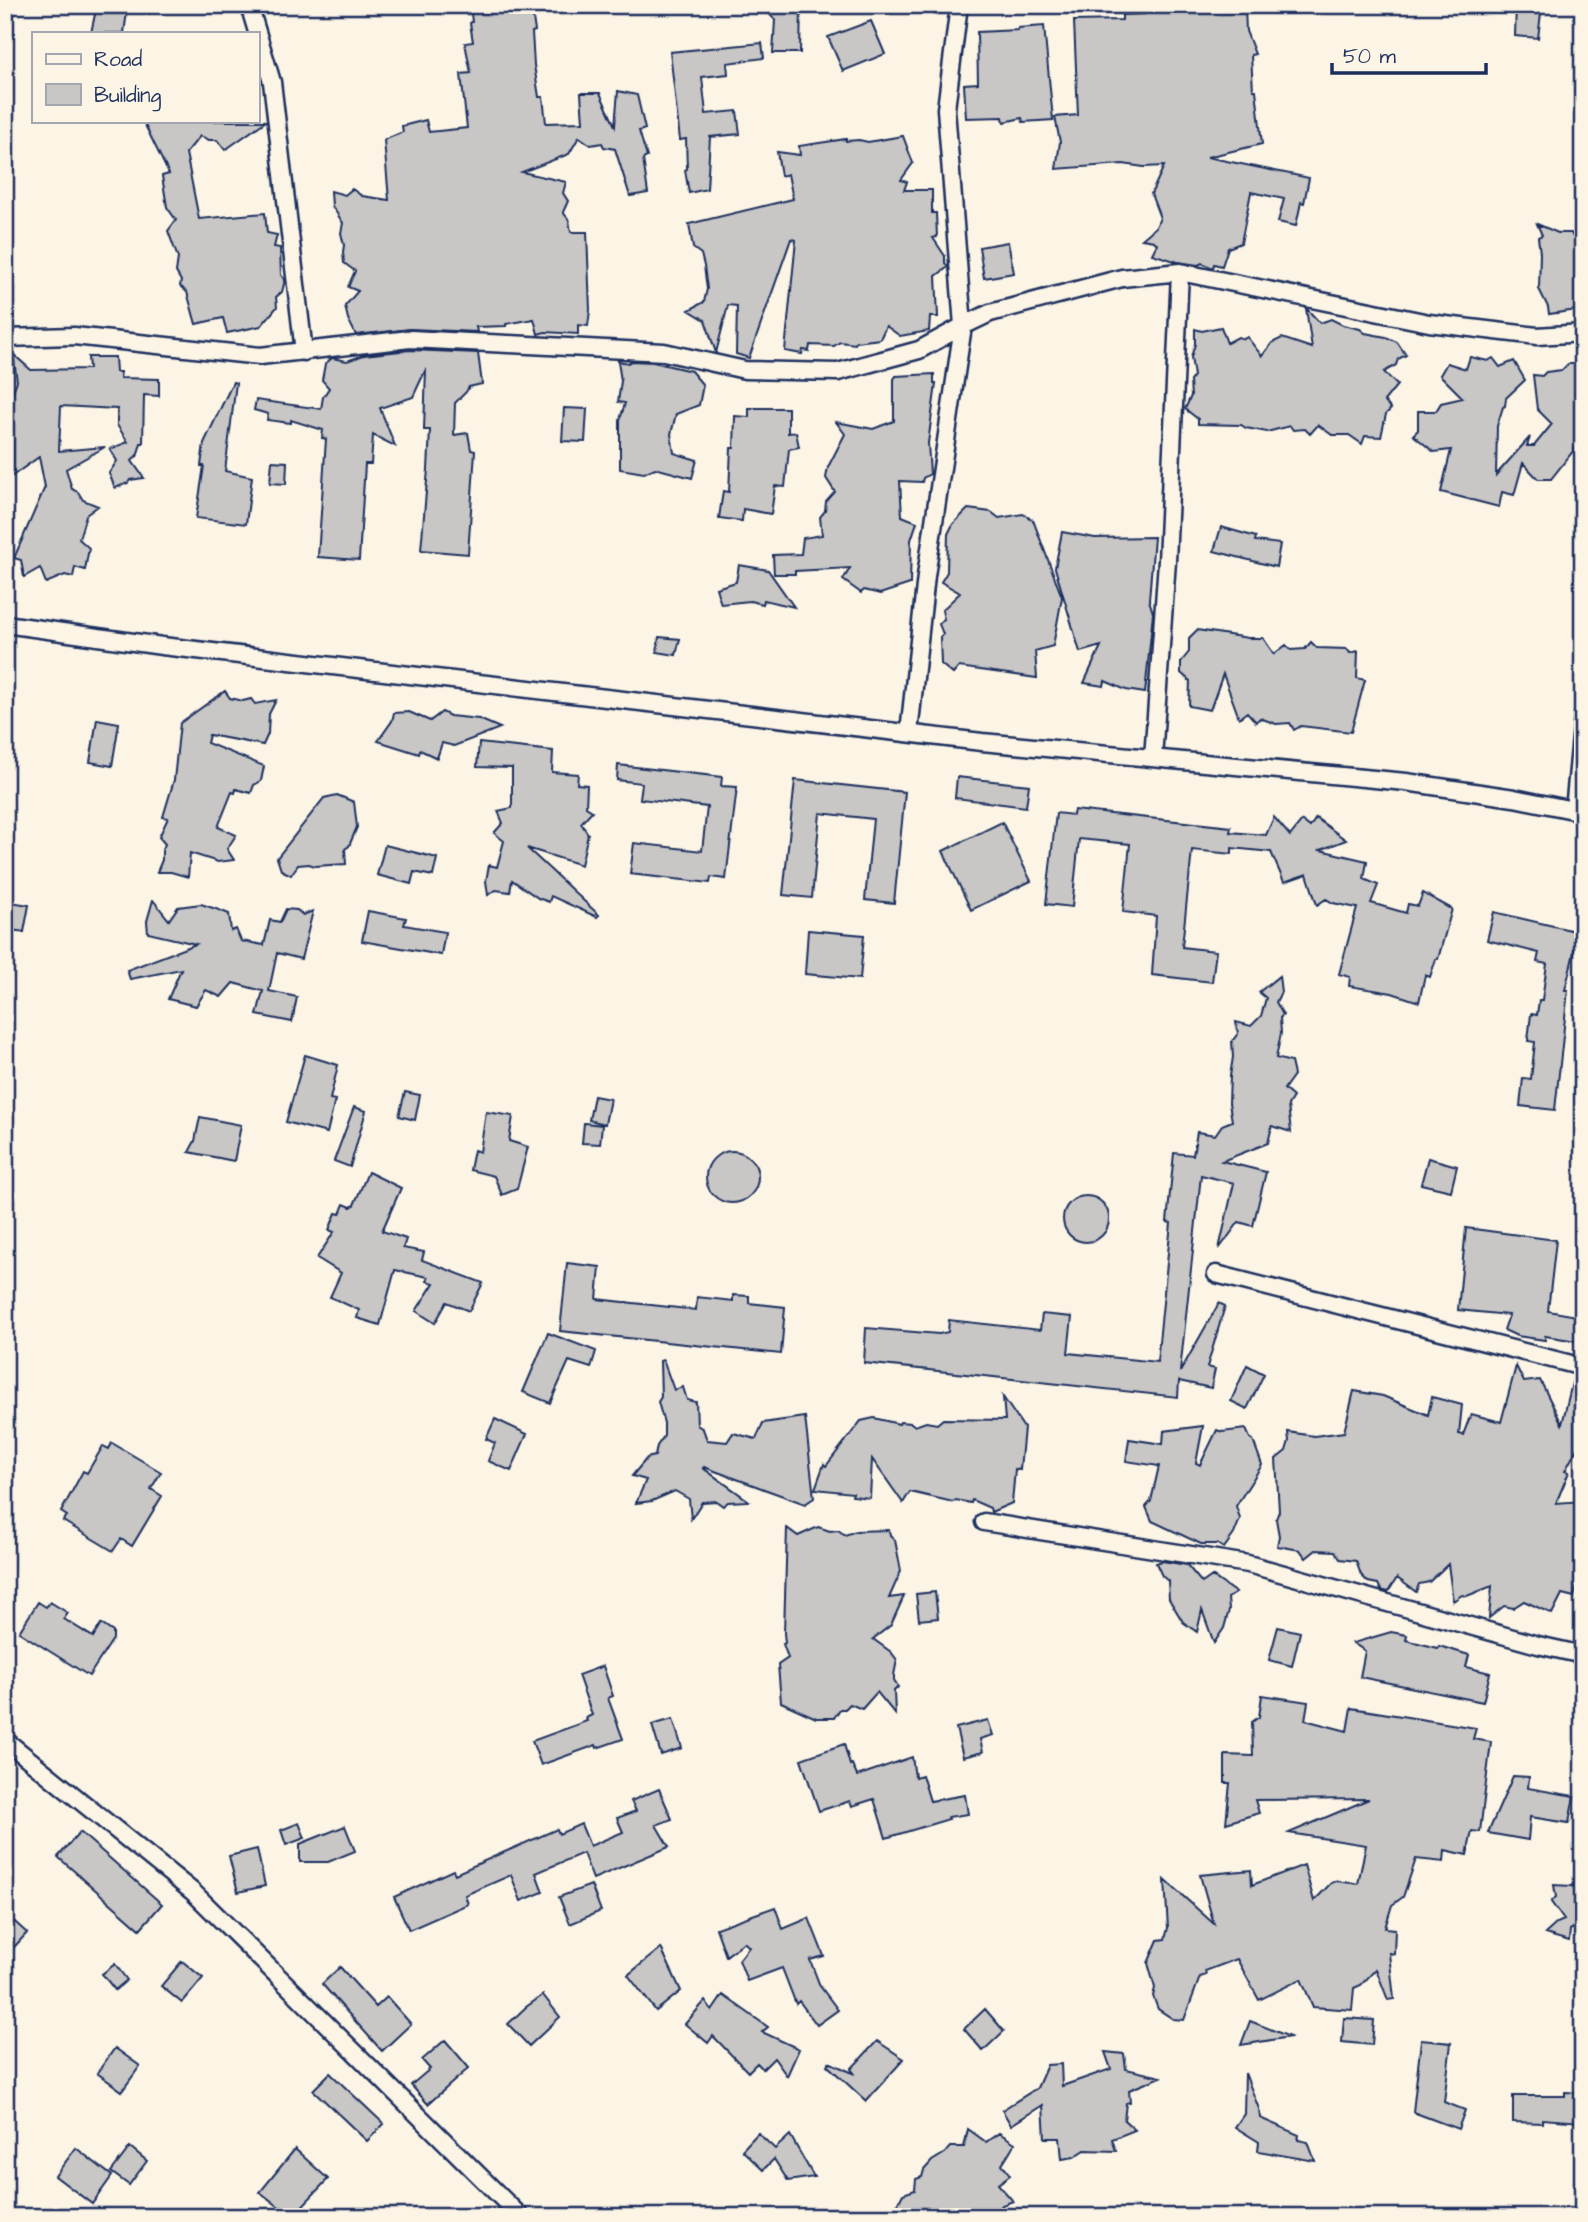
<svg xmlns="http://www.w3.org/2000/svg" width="1588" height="2222" font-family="'Architects Daughter',sans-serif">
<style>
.building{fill:#c8c7c6;stroke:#1b2f5e;stroke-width:2}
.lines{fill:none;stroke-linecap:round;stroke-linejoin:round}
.minor-casing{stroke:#1b2f5e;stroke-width:21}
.minor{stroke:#fcf5e5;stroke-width:16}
</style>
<rect width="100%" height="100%" fill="#fcf5e5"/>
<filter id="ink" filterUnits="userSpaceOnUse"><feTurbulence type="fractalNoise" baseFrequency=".0143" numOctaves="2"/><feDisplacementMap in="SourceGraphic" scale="14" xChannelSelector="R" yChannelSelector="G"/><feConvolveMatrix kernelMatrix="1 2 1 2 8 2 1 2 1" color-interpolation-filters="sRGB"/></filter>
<g filter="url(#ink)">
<path class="building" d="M97,5H128L124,33H91Z
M470,5H531L535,31L532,32L534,65L539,97H543L546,123L583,122L581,93H600L615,126L618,91L637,95L645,129L639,131L647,157L643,159L648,193L630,196L615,149L604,147L602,143L591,145L579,137L569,154L522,172L566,182L563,193L568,201L563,212L569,220L571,232H587L590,310L588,326L578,325V334L545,332L538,334L534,319L506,324V326L476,327L477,332L410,329L356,335L348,319L345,306L358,291L348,287L355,271L344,263L343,252L344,245L341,233L343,223L332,206L331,191L345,195L352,189L362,196L389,200L384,140L403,132L402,126L426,120L429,132L467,128L461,74L471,73L465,43L473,42L470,23L472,22Z
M761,5H801L800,53H773L775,20Z
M1145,5H1200V8L1245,7L1246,31L1255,54L1251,55L1253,90H1256L1262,144L1207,157L1309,178L1304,203L1301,202L1296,226L1278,222L1284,199L1251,192L1241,243L1228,248L1222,266L1214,264L1213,268L1202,263L1198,265L1178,262L1152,254L1157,244L1154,241L1142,239L1156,227L1160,218L1151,194L1164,166L1144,167L1123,164L1056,169L1060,142L1055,117L1078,115L1074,21L1122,20V15L1145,14Z
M1516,5H1542L1538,38L1515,36Z
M871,21L885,54L843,71L828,37Z
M1044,26L1053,120L1023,122L1022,118L1004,122L1003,117L966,118L964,84L978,83L977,32L1018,30V28Z
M762,43L764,58L727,63L728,74L702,77L706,114L737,111L740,134L710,137L707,189L689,193L685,170L687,169L686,139L680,140L670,52Z
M143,121H266L225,150L217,140H209L200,136L186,153L199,219L265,213L267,233L277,235L274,247L280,248L281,275L285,280L282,292L276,297L277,307L261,326L227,333L223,318L196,324L187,292L180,286L181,281L176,272L178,258L168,231L176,220L167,207L162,176L169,174Z
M903,136L913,163L901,180L907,182L904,190H932V213H936L937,237L933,238L945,256V263L948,267L936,276L938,317H930L929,331L900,336L886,326L880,339L856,342L855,344L840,342L834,346L810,345L809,351L803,350L802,354L785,351L796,240L791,239L749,358L736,354L737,306L728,305L716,353L705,320L689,310L704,302L707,289L704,266L701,254L693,248L689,224L793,199L788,174L781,176L777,152L800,155L799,146L846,139V141L859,140L868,142Z
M1537,224L1558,233H1571L1583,256V305L1577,310L1549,314L1548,307L1539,289L1540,253L1538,237L1542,235Z
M1008,242L1014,273L984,278L979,247Z
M1306,308L1320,323L1331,319L1343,325L1360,329L1365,333L1386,337L1397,342L1406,355L1398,359L1396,365L1384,372L1397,385L1384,401L1391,409L1386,414L1381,437L1365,436L1362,444L1349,435H1332L1318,425L1310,434L1305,429L1293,430L1290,426L1267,432L1246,428L1241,425L1198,424V419L1185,409L1191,396L1190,381L1194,376L1191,357L1195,344V329L1202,331L1221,327L1227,343L1238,337L1244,339L1247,337L1262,356L1272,343L1282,338L1312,348Z
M410,350L478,353L482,384L469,387L466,392L455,403L454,435L468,433L471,450L475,451L468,554L421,550L428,469L430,430H424L426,369L413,397L380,408L395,446L373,435L371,464H365L359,560L318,557L326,439L322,438L323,430L291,420V423L267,420L268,414L254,410L256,400L321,409L323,397L329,388L322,380L325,364L332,358L347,361L364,355Z
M13,354L31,370L89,369L88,357H115L116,372H120V378L159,379V396L144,395L143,443H141L137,457V455L132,461L144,478L130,480L128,483L115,488L109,473L117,461L110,449L128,442L117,425V409L61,406L59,451L105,447L66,469L72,489L78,492L83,500L98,506L86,515L79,539L89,548L85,570L75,567L73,577L65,575L46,583L40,568L24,577L21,560L14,558L45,487L39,457L5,481V411L17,381Z
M1470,357L1488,361L1493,358L1500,367L1514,361L1525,380L1506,398L1505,406L1503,407L1497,426L1496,475L1530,437L1527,446H1534L1552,424L1537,409L1533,375L1542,376L1546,372L1562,370L1568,364H1583V413L1579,417L1577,446L1551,479H1538L1523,463L1514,495L1502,492L1499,507L1441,492L1451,450L1434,452L1413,435L1418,430V411H1436L1441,403L1463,398L1440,375L1447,363L1466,369Z
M618,361L628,363L631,361L653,362L691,371L703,385L699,405L676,414L671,434L674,453L697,460L692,478L655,468L644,473L620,469V420L625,403L618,402L621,381Z
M934,374V384H936L928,443L930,474L923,478L922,482L900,481L902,516L917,522L911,540L910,584L880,594L864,590L861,593L843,580L850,568L795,571V574H774L773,555L801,554L803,538L822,535L820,517L825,511L826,502L835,492L826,478L828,467L845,434L836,422L873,429L894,421V379L896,376Z
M233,382L236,383L225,471L252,477L246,524L196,518L204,466H201L204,443Z
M564,408L587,409L585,442L562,441Z
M749,408H788V433L796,432L799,447L789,449L785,487L775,486L771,514L743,509L742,521L719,518L723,491L729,492L731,448H734L735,416L749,417Z
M272,461L287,462L286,484L270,483Z
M968,509L991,512L999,518L1023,514L1033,520L1062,597L1053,646L1035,651L1037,678L959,667L953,674L941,664L940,637L943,634L939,624L944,619L942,610L960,593L941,582L947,572L948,534L953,524Z
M1221,527L1256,537L1255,541L1280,544L1276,567L1214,551Z
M1062,532L1095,538L1154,537L1149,600L1153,613L1145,693L1126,690L1105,681L1104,686L1084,683L1101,646L1080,652L1055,568Z
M739,565L768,570L794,607L764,600L763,604L750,601L721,604L716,588L736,582Z
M1197,630L1248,638H1263L1274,654L1286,645L1291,650L1305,649L1311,642L1317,648L1347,649L1350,653L1358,651L1357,678L1365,680L1351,732L1301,726L1294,730L1290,723L1276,724L1260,718L1256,722L1247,712L1239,718L1223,674L1210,710L1189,706L1190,681L1181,673V662L1189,652V638Z
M659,637L680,639L676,655L657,652Z
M225,691L230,698L243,701L251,699L255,704L276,700L269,714L268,734L263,745L209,735L207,743L264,766L261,781L254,785L251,793L236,789L235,793L232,792L218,827L236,835L227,849L234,860L218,862L190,853L188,877L171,872H157L162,860V851L165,844L159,837L168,818L163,817L174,780L180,723Z
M409,712L430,721L442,712L450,716L479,719L500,728L454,746L442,743L437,758L420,750L419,754L378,741L392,721L394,713Z
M97,719L119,723L112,766L90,762Z
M479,743L553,751L552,772L578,774L577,784L587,785L586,807L592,811L581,823L588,834L581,865L527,848L599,915L597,917L551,896L549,902L538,898L512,880L510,892L496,890L488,895L486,881L489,865L497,867L504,841L494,833L503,823L498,811L512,808V768L477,767Z
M618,765L722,777L721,786L737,787L726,879L711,877L710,883L630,874L634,843L702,851L707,807L640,799L642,783L617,780Z
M957,777L1029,785L1026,807L955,798Z
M795,780L905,792L894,903L865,900L873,819L820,813L812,898L783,895Z
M337,795L354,802L357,827L349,846L345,849L346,864L315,866L309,864L298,865L291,875L281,870L277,858L324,798Z
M1074,810L1231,827L1230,832L1266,835L1274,817L1290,836L1302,821L1310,827L1316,818L1346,840L1320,850L1367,861L1364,879L1378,885L1371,903L1406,913L1408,904L1418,906L1423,893L1452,909L1438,959H1436L1430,977L1425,975L1419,1002L1392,993L1349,986L1350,977L1339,974L1357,908L1333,903L1326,899L1317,905L1307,874L1284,882L1271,852L1232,848V854L1192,850L1182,947L1216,951L1212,982L1152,975L1156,916L1123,912L1130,844L1079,839L1072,907L1046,904L1056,813L1073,815Z
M1002,822L1031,881L971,910L943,851Z
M385,845L437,858L433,876L414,872L411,884L377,875Z
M153,900L169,920L178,907L201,904L219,910L229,914L231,931L236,929L241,941L264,945L270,920L280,922L286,909L297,910L303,915L313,911L301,959L277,953L269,991L297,997L292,1022L257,1015L263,991L233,983L221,997L206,990L196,1006L168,999L181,969L130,979L127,970L196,944L148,933L147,921Z
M5,901L29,905L24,932L5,929Z
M368,911L406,918L404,925L445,932L441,955L362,941Z
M1494,912L1579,932L1565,990H1568L1555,1110L1520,1106L1523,1078L1531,1079L1535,1042L1528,1041L1531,1014L1537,1015L1539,1000H1542L1547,964L1537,962L1539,953L1487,940Z
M808,930L864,935L860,979L805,974Z
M1279,976L1281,992L1276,1002L1283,1015L1280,1018L1281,1033L1276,1058L1291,1062L1294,1075L1284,1089L1293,1097L1288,1105L1291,1132L1272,1126L1268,1143L1222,1161L1266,1172L1253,1226L1239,1222L1219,1249L1234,1183L1201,1175L1180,1372L1219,1303L1225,1306L1207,1367L1215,1369L1211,1388L1179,1381L1178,1397L864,1363L866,1328L939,1334L948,1332L949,1320L1040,1330L1042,1314L1072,1317L1068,1353L1157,1362L1171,1223L1167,1222L1174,1153L1193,1155L1197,1132L1215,1135L1222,1125L1232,1121L1229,1103L1230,1076L1233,1057L1232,1041L1238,1034L1236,1022L1251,1026L1261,1016L1266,998L1259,992Z
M305,1055L338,1065L330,1099L335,1100L327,1133L286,1122Z
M405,1092L420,1095L415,1120L399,1116Z
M594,1096L610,1099L605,1124L589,1120Z
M354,1107L366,1111L350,1167L334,1161Z
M486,1112L513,1116L509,1141L528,1147L517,1189L502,1195L494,1176L470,1170L474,1150L480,1152Z
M200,1117L241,1125L234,1161L189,1152L195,1141Z
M584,1123L602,1125L600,1144L582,1143Z
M706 1177a26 26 0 1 1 52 0a26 26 0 1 1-52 0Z
M1428,1158L1457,1166L1451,1191L1421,1184Z
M368,1172L401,1188L382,1231L406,1239L403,1248L424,1252L422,1260L483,1283L469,1311L447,1302L435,1323L416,1311L434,1283L427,1281L428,1277L395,1270L380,1325L357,1318L359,1310L330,1297L341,1273L317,1258L334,1232L329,1230L336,1213L340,1214L344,1204L351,1207L354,1205Z
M1063 1219a23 23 0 1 1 46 0a23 23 0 1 1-46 0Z
M1466,1228L1556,1240L1548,1311L1583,1317V1342L1545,1336V1340L1517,1336L1504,1330L1509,1315L1458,1310Z
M567,1263L600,1267L597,1299L696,1310L697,1297L733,1301V1295L749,1296V1303L785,1307L781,1354L560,1331Z
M548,1333L596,1351L591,1368L569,1361L550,1403L523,1392Z
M663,1360L674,1390L683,1387L687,1400L696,1402L697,1425L703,1429L707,1440L727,1442L733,1433L756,1439L763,1423L805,1417L814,1498L805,1504L704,1467L703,1468L749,1501L728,1502L723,1506L716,1501L702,1502L691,1519L689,1499L675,1491L652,1501L636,1503L646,1480L632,1476L647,1458L655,1456L657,1446L664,1436V1423L658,1402L661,1397L660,1361Z
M1247,1365L1264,1374L1247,1409L1231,1401Z
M1516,1366L1524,1382L1540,1380L1562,1424L1574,1375L1583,1377V1429L1579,1445L1565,1471L1569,1472L1556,1503L1583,1501V1562L1574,1597L1562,1594L1552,1614L1524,1601L1513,1608L1504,1606L1489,1618L1492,1586L1467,1596L1462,1595L1453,1601L1448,1564L1429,1582L1419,1584L1416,1592L1397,1578L1388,1592L1381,1590L1378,1584L1368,1582L1361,1575L1356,1561L1340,1559L1335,1551L1316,1550L1306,1558L1300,1550L1277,1546L1279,1536L1276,1519L1279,1511L1276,1459L1286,1451L1289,1441L1288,1432L1314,1436L1344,1432L1354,1391L1383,1396L1428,1415L1432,1397L1462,1405L1459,1434L1463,1435L1471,1414L1501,1422Z
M1003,1397L1024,1428L1020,1470L1015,1469L1012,1503L991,1512L990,1508L972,1500L971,1503L956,1500L953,1502L910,1492L903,1503L872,1459L870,1498L852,1496L853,1493L815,1489L824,1464L826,1466L861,1421L874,1418L899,1424L900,1422L911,1423L915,1426L926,1422L937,1424L943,1419L1005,1420Z
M495,1419L527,1434L511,1471L488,1461L495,1443L486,1439Z
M1203,1426L1196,1463L1200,1465L1217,1430L1222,1432L1246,1429L1250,1438L1253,1440L1262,1465L1236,1506L1240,1519L1234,1534L1224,1548L1217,1544H1201L1152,1521L1146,1507L1151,1501L1159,1466L1126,1461L1129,1439L1163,1444L1164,1431Z
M112,1443L161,1472L151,1489L162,1496L132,1546L121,1539L113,1551L63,1521L67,1516L61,1512L83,1471L87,1473L103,1446L109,1449Z
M818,1527L830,1531L838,1530L845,1535L856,1531L889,1530L890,1535L895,1540L901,1571L889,1598L904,1596L891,1625L873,1639L891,1652L897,1660L894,1675V1681L898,1687L894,1691L895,1714L877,1692L862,1709L850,1704L845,1709H840L834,1718H816L781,1702L778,1665L788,1658L783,1644L785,1643L784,1633L787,1528L798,1536Z
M1162,1561L1187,1565L1202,1583L1212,1576L1236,1593L1228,1598L1229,1610L1224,1628L1214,1643L1202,1610L1197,1632L1183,1622L1169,1599L1168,1581L1162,1576L1156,1563Z
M935,1592L938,1618L919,1620L916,1594Z
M38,1602L46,1607L50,1602L68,1613L64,1619L93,1637L101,1624L113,1632V1639L89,1676L19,1632Z
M1278,1627L1300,1632L1292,1666L1269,1660Z
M1391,1632L1407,1635L1406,1640L1438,1648L1439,1646L1469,1655L1466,1667L1490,1673L1483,1702L1360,1677L1365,1651L1353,1643Z
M603,1666L613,1696L608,1698L623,1739L597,1748L596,1745L541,1765L532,1741L587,1721L586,1718L592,1715L578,1675Z
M1262,1695L1308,1702L1305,1720L1347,1731L1351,1708L1476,1728L1473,1739L1491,1742L1480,1832L1472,1831L1467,1855L1445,1850L1444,1862L1416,1859L1403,1897L1392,1905L1385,1928L1395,1929L1394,1954L1389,1953L1394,1999L1388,2000L1376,1969L1361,1985L1354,1988L1352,2010L1313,2007L1301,1979L1259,2000L1237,1959L1205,1971L1206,1975L1200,1977L1184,2020L1173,2019L1158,2009L1153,1996L1155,1988L1148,1963L1158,1940L1165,1939L1168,1928L1165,1880L1214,1924L1200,1875L1251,1870L1252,1885L1304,1865L1314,1901L1331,1883L1336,1881L1358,1884L1366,1845L1289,1833L1369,1799L1255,1800L1259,1813L1226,1823L1230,1783H1225V1755L1253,1756L1252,1722L1259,1717Z
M673,1719L682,1748L661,1755L652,1725Z
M988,1720L993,1735L980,1739L983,1752L963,1757L956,1728Z
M844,1744L850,1765L852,1764L857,1776L912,1757L915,1777L922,1775L930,1801L965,1795L968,1814L948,1817L949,1819L886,1838L874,1799L852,1806L850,1801L819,1811L801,1759Z
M1513,1776L1529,1777L1528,1788L1574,1796L1569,1823L1530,1817L1528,1840L1488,1833Z
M659,1789L672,1819L656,1825L669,1847L593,1879L583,1853L536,1873L543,1892L521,1901L511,1875L465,1895L468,1904L409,1930L394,1897L453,1870L455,1874L557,1829L559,1834L581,1824L590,1846L623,1832L617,1818L636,1811L631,1801Z
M299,1823L305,1838L286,1845L281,1830Z
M345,1826L355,1851L328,1862H300V1844Z
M80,1832L162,1904L140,1929L58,1857Z
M257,1849L265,1886L238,1892L229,1856Z
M1583,1881V1923L1570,1930L1569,1941L1545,1934L1557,1923L1564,1920L1551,1902L1556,1897L1554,1885L1572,1886Z
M591,1885L601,1911L570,1924L559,1897Z
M775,1907L783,1929L809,1918L824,1956L810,1960L820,1986L838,2010L817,2025L799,2001L796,2004L782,1968L747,1981L739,1960L749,1947L744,1942L726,1956L716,1928Z
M5,1913L27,1933L5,1957Z
M661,1948L681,1991L656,2011L628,1975Z
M182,1961L203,1978L182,2003L161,1986Z
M115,1964L127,1980L115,1990L102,1974Z
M340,1967L376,2007L387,1997L411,2024L382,2051L322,1984Z
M543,1995L560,2017L529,2046L508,2024L526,2007Z
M723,1995L768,2027L762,2032L799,2049L787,2076L774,2058L763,2069L757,2063L748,2072L713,2036L708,2043L685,2024L705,2001L712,2011Z
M985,2009L1004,2031L983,2051L964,2029Z
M1344,2018L1374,2020L1372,2045L1342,2042Z
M1250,2021L1290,2037L1241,2045Z
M445,2040L469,2068L428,2104L411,2085L430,2069L422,2060Z
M1421,2040L1451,2043L1444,2102L1465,2110L1458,2129L1413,2112Z
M877,2041L904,2059L866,2101L827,2065L829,2062L855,2074L851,2069Z
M115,2048L140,2066L122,2091L97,2073Z
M1105,2052L1124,2054L1126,2069L1161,2077L1129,2090L1130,2102L1126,2103L1124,2120L1135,2130L1112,2139L1116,2151L1085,2150L1074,2157L1062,2159L1060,2138H1045L1043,2105L1011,2125L1002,2110L1037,2088L1047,2065L1061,2064L1062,2086L1111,2069Z
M330,2073L384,2124L367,2141L313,2090Z
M1245,2073L1259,2109L1260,2118L1299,2135L1298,2140L1308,2142L1315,2161L1258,2151L1259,2142L1235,2127L1244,2114Z
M1565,2092L1583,2093V2122L1542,2119V2123L1513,2122V2096H1565Z
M968,2129L986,2142L999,2133L1015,2143L1002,2164L1010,2175L998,2184L1013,2201L1002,2205L995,2217H891L903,2194L915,2190L916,2179L922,2177L924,2170L932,2161L945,2153L950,2147H964Z
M758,2133L775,2149L790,2135L814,2177L788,2181L774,2159L763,2170L742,2150Z
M130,2147L147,2161L129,2185L111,2172Z
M76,2148L112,2176L92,2204L55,2176Z
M295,2149L328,2179L292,2217L260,2192Z"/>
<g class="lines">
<g class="minor-casing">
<path id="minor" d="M252,5V15L272,82L304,352
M5,338L74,336L260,356L410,339L664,352L745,370L838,372L919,350L963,326L946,109L959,5
M5,624L162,646L982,742L1406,782L1514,798L1583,812
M909,733L926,576L963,326L990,313L1122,278L1180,272L1429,323L1537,336L1583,333
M1153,758L1167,561L1180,272
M1574,810L1583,716
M1216,1274L1583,1367
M984,1522L1248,1564L1538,1645L1583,1655
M5,1740L193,1892L521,2217"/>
</g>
<use href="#minor" class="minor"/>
</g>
</g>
<rect width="1588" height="2222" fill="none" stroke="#fcf5e5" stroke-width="28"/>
<rect x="14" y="14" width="1560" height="2194" fill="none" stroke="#1b2f5e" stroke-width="2.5" filter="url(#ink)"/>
<rect x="32" y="32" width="228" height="91" fill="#fcf5e5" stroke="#a2a6af" stroke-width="2"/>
<rect x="46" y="54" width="35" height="10" fill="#fcf5e5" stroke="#a2a6af" stroke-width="2"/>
<text x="94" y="66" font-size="21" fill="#1b2f5e">Road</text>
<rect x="46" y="84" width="35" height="21" fill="#c8c7c6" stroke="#a2a6af" stroke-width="2"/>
<text x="94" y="102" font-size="21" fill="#1b2f5e">Building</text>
<path d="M1332 63v10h154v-10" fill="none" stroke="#1b2f5e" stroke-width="3.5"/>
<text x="1343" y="63" font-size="21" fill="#1b2f5e" stroke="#fcf5e5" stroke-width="5" paint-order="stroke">50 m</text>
</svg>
